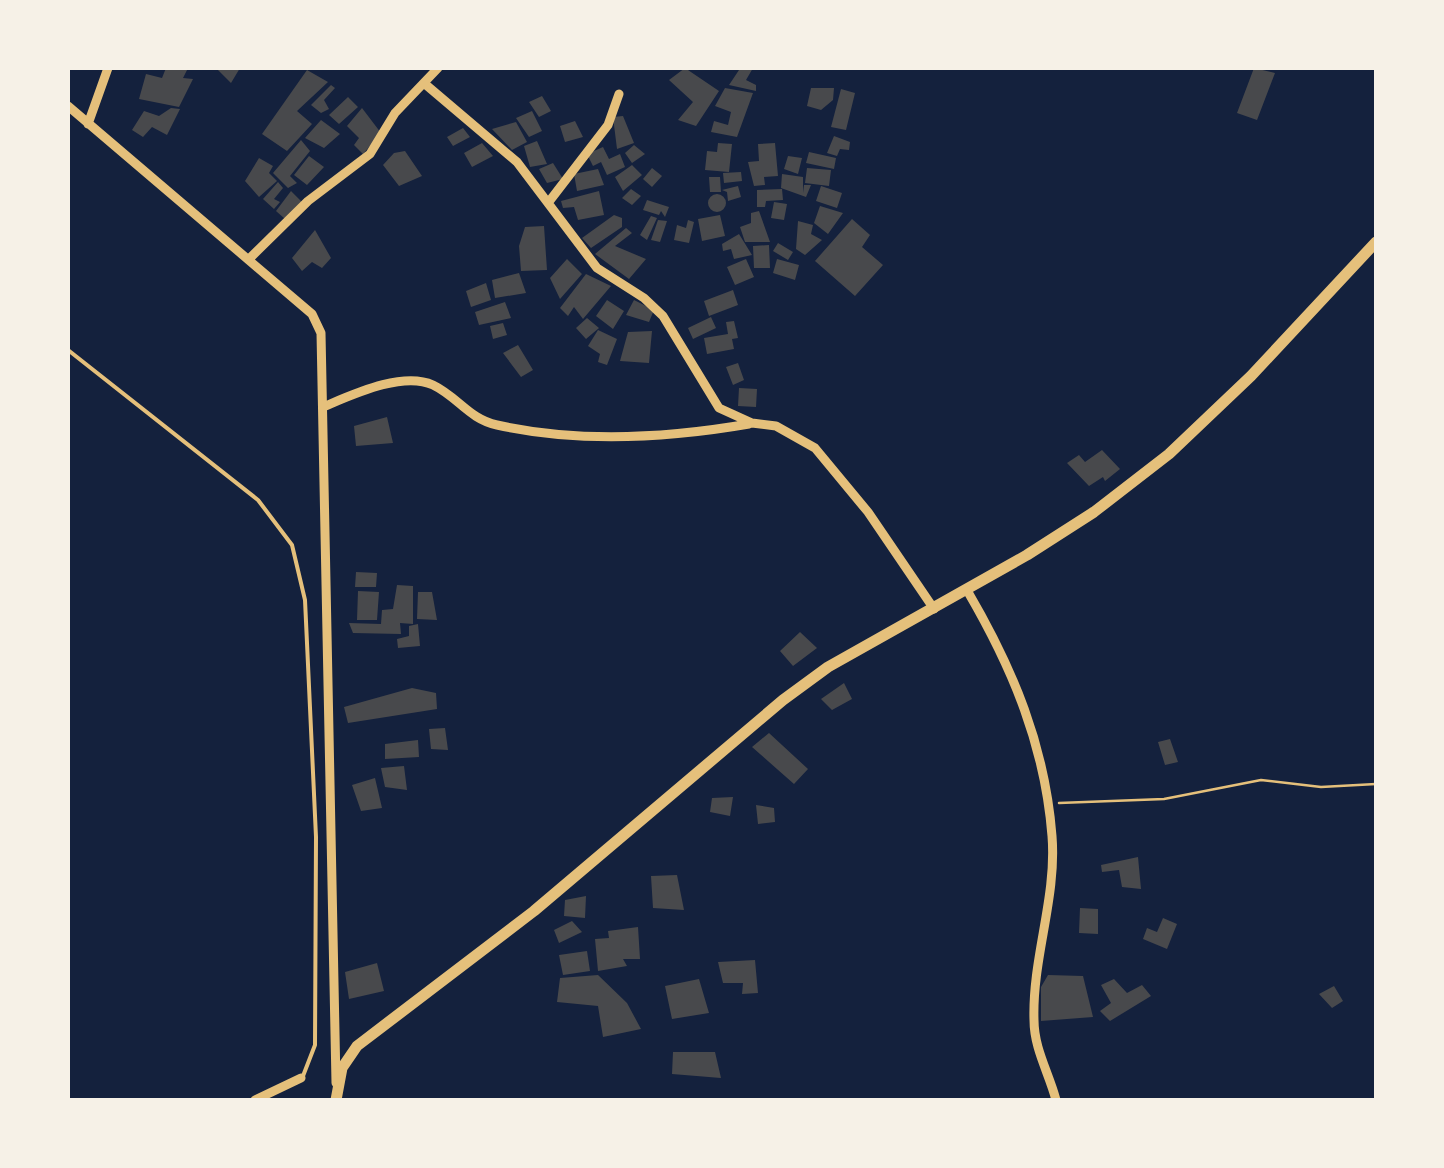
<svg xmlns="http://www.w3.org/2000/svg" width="1444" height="1168" font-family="'Public Sans',sans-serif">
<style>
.building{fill:#48494c}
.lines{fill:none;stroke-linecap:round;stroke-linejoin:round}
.path{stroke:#e5c07b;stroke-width:2.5}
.service{stroke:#e5c07b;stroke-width:4}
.minor{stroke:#e5c07b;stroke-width:9}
.tertiary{stroke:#e5c07b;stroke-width:11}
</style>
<rect width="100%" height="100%" fill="#14213d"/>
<path class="building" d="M166,68H188L183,78L193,79L179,107L139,99L146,74L162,78Z
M216,68H240L231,83Z
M685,68L719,91L696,126L678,120L693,102L669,80Z
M735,68H753L746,80L756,85V91L729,85L739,70Z
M1254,68L1275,73L1257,120L1237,113Z
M307,70L328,82L297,111L312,124L287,151L262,134Z
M331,85L335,88L324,100L329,109L321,113L311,105Z
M725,88L753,93L737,137L711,132L714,121L728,125L731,112L715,106Z
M811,88H834L833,100L821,110L807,106Z
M841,89L855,93L846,130L831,127Z
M542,96L551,111L539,117L529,102Z
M348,97L358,107L339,124L329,115Z
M171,108L180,109L167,135L152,127L143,137L132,130L144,111L159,116Z
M362,108L381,133L363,154L354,145L359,138L347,126Z
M532,111L542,131L529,137L516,118Z
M623,116L634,143L617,149L613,117Z
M321,120L340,134L324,148L305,138Z
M575,121L583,137L565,142L560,126Z
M516,122L527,142L512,150L492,129Z
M463,128L470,137L453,146L447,137Z
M834,136L850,142L849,150L840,149L837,156L827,153Z
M301,140L310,151L290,176L297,183L288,188L273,173Z
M537,141L547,164L530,167L524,146Z
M482,143L493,156L472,167L464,153Z
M718,143L732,144L729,172L705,170L707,151L717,152Z
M775,143L778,176L764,177L765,185L754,186L748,162L759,161L758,144Z
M634,145L645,154L632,163L625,153Z
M603,147L609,159L620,154L625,167L607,175L601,162L593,166L587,154Z
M405,151L422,176L399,186L383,165L394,153Z
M809,152L836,158L834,169L806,163Z
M309,156L324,167L307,185L294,175Z
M788,156L802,158L798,174L784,169Z
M259,158L273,166L269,173L277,181L259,197L245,181Z
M553,163L563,179L547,183L539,169Z
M632,165L642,175L623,191L615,177Z
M652,168L662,176L652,187L643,179Z
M807,168L831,170L829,186L805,183Z
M598,169L604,185L577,191L574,174Z
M741,172L742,181L724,183L723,173Z
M782,174L803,177V193L804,185H811L806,197L781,188Z
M709,177H720L721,192H710Z
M278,182L283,188L274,199L280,202L274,209L263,199Z
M738,186L741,197L728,201L727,192L722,190Z
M821,186L842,193L837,208L816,201Z
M631,189L641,196L632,205L622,198Z
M782,189L783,200L766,201L765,207H757V190Z
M291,191L302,202L285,219L276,211Z
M599,191L604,215L578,220L574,207L563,208L561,201Z
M708 203a9 9 0 1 1 18 0a9 9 0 1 1-18 0Z
M647,200L669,207L665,217L661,211L659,215L643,210Z
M774,202L787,204L784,220L771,218Z
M820,206L843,213L828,234L814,223Z
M759,211L770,242H745L740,227L751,223V213Z
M614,215L622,218V227L591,248L582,238Z
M720,215L725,236L702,241L698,219Z
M651,216L657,218L647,240L640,235Z
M852,219L870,235L862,247L883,265L855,296L815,261Z
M658,220L667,221L660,242L651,240Z
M688,220L694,222L689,243L674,240L677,225L686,228Z
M798,221L813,225L811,234L822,240L805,255L796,249Z
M544,226L547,270L521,271L519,246L525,227Z
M626,228L632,233L615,246L646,259L629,279L595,254Z
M315,230L331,258L322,268L312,262L302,271L292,258Z
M739,234L752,255L734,259L731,249L723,251L722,244Z
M778,243L793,252L788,260L773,251Z
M769,245L770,268H754L753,246Z
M567,259L582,274L560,299L550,278Z
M746,259L754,277L735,285L727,267Z
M777,259L799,265L795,280L773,273Z
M519,273L526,293L495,298L492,280Z
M586,274L611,286L583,319L574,307L568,316L560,308Z
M486,283L491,300L471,307L466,291Z
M733,290L738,305L709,316L704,301Z
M607,300L624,311L613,329L596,316Z
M634,300L654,310L649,322L626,315Z
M505,302L511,318L479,325L475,312Z
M711,317L716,328L693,339L688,328Z
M587,318L599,328L586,339L576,328Z
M734,321L738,338L732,339L734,349L707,354L704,338L728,334L726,322Z
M503,323L507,335L493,339L490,326Z
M598,330L617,339L607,365L598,362L600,354L588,346Z
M652,331L649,363L620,361L628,332Z
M518,345L533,370L521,377L503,353Z
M738,363L744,380L733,385L726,367Z
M739,388L757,389L756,407L738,406Z
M387,417L393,443L356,446L354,426Z
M1102,450L1120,469L1105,481L1103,477L1089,486L1067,463L1079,455L1085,462Z
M356,572L377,573L376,587H355Z
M397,585L413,586V624L400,623L401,634L353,633L349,623L381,624L382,610L393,609Z
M358,591L379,592L377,620H357Z
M418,592H432L437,620L417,619Z
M418,624L420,646L398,648L397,639L409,636V626Z
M800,632L817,648L793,666L780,651Z
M844,683L852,699L832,710L821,699Z
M412,688L436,693L437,709L348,723L344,707Z
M445,728L448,750L431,749L429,729Z
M769,733L808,769L794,784L752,747Z
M1170,739L1178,762L1165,765L1158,742Z
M418,740L419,757L385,759V744Z
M404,766L407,790L385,787L381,768Z
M375,778L382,808L361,811L352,785Z
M733,797L730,816L710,812L712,798Z
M756,805L774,808L775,822L758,824Z
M1138,857L1141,889L1122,887L1119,870L1102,872L1101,865Z
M677,875L684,910L653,908L651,876Z
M586,896L585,918L564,916L565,900Z
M1080,908L1098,909V934L1079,933Z
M1163,918L1177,924L1167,949L1143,939L1147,928L1157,932Z
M572,921L582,932L559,943L554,930Z
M638,927L640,959H623L627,966L598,971L595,939L609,938L608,931Z
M587,951L590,971L563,975L559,955Z
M755,960L758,993L742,994L743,983H723L718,962Z
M377,963L384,991L349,999L345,972Z
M598,975L627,1003L641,1029L603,1037L598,1006L557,1002L560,978Z
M1048,975L1083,976L1093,1017L1041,1021V987Z
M699,979L709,1013L672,1019L665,986Z
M1114,979L1127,993L1142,985L1151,996L1110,1021L1100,1011L1111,1003L1101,985Z
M1334,986L1343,1001L1332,1008L1319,994Z
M673,1052H715L721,1078L672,1074Z"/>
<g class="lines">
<path class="path" d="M1059,803L1164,799L1261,780L1321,787L1376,784"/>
<path class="service" d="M68,350L258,500L292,545L305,600L316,837L315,1045L303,1076"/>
<path class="minor" d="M425,84L517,162L597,268L644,298L663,316L719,408L752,423L776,426L815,448L868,512L934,609
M68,106L312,314L321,333L336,1083
M88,124L108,68
M548,203L608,125L619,94
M249,259L308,201L370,154L395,113L438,68
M323,407C352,395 402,371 433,385C458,397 469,419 497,425C578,443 668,438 749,424
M968,592C1013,669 1045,746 1052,836C1057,898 1032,958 1034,1020C1034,1049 1049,1073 1056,1100
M255,1100L301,1078"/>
<path class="tertiary" d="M336,1100L342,1068L357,1046L534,911L783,700L828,667L1027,555L1094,512L1169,454L1251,376L1376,242"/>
</g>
<rect width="1444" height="1168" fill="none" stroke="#f6f1e7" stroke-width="140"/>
</svg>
